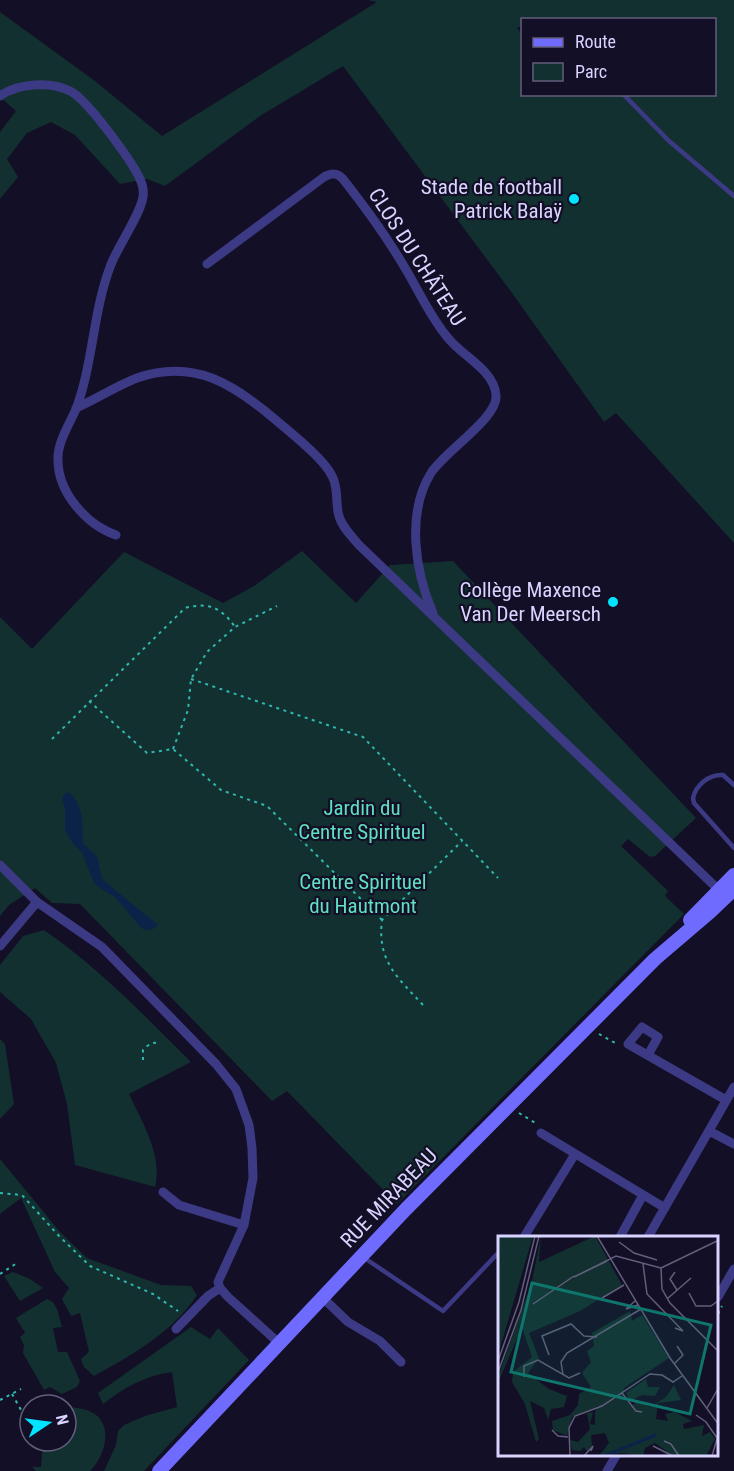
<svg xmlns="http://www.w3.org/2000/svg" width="734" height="1471" font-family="'Roboto Condensed',sans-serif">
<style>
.green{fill:#12302f;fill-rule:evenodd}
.water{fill:#0c2248}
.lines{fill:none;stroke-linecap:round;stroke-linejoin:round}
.path{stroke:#2fb8b0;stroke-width:2;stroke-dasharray:3 4.5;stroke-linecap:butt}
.service{stroke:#3d3a85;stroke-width:4.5}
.minor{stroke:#3d3a85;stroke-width:9}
.secondary{stroke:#6f6bff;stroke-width:14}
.poi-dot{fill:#00e5ff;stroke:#130f26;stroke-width:2}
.labels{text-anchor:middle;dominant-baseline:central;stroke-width:4.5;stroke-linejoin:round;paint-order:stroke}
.poi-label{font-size:21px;fill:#d9d4ff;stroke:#130f26;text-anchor:end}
.street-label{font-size:21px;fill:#d9d4ff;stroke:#130f26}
.park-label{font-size:21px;fill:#5fe0c0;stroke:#130f26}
.inset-river{fill:none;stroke:#0c2248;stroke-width:3}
.inset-road{fill:none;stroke:#625e7d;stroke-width:1.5}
.view{fill:#0f766e;fill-opacity:0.15;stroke:#0f766e;stroke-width:3}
.inset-edge{fill:none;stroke:#d9d4ff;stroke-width:3}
</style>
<rect width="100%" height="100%" fill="#130f26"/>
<path class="green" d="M368,0H734V543L616,413L604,422L512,293L343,66L260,116L165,186L147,179L120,184L75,135L51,122L27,133L7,159L18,177L0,199V132L16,111L0,97V12L95,81L162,136L377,2ZM522,20H714V94H522V36L517,27H522Z
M302,551L356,603L390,565L453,561L696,818L655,856L650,857L628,839L621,846L668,891L665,896L684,914L397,1204L287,1091L272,1101L80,904L52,903L35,888L9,905L0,916V617L32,649L124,552L223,603L254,586Z
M44,930C99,968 144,1015 191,1062L129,1094C142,1122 163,1155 155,1187L75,1165L67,1104L56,1063L31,1019L0,992V965L23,936Z
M0,1039L5,1044L14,1104L0,1119Z
M0,1159L60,1232L87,1258L161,1285L191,1286L197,1295C173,1332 132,1355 94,1376L84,1367L81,1359L89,1352L80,1313L71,1316L62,1299L69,1288L55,1272L21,1198L0,1214Z
M13,1272L30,1279L43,1288L20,1301L4,1276Z
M47,1299L53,1302L57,1309L62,1327L53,1328L58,1352H67L80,1381L77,1387L62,1394L50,1387L44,1390L23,1353L24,1345L20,1337L25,1333L16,1318Z
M191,1327L210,1339L218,1328L249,1360L144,1471H104L116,1445L118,1431L124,1425L145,1416L177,1407L172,1372C144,1376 125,1387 103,1404L98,1393Z
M66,1407C73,1407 82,1408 89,1411C115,1421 106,1456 90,1471H36L32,1467H41L42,1454L48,1441H66Z"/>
<path class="water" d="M68,792C85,804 82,826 83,844L97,856L102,879L158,925C152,931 148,931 141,928L115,897L97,886L93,881L82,852L74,845L65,831V809L62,798L65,793Z"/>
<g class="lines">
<path class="path" d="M191,679L363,737L498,878
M89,701L147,753L173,749L221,790L267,806L382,920
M52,739L185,608C208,602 221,607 235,627
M173,749L188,710L191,679L207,652L235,627L277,606
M423,1005C397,977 377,961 382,920L462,841
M599,1034L617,1044
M143,1060V1050C149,1044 152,1042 160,1043
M519,1113L537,1124
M0,1193L22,1195L59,1236L90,1266L153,1294L178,1311
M0,1274L17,1263
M718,1314L722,1306
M12,1394L25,1417L30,1420
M0,1400L21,1389"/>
<path class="service" d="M623,94L669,141L734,196
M734,785L723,775C709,774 696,785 693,798L694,803L734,848
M363,1257L443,1311L500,1251"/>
<path class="minor" d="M0,96C18,83 51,81 70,91C87,99 129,158 138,175C142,182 144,190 143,197C140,216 117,247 110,267C93,312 93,364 76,409C69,425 57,443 58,460C58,493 87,525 116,535
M207,264L324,177C331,173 337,172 343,179C365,207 387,237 405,268C419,291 430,317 448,338C462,356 494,370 496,395C499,417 444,452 431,473C406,513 415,572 433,613
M76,408C97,399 116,386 137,378C195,358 235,385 277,421C292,434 324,459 332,476C339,488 335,503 339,516C342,527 352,537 360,546L722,893
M0,865L37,902L102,947L216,1064L236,1089L249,1125L252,1148L253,1178L244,1225L218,1282L220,1288L228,1297L280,1344
M0,946L37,902
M648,1055L658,1037L642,1027L628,1044L726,1100
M709,1131L734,1144
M541,1133L665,1208
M163,1192L179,1205L244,1225
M524,1237L575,1154
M620,1237L643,1195
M648,1237L734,1087
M322,1297L348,1322L380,1341L401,1362
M718,1297L734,1269
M176,1329L208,1296L220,1288
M607,1471L617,1454"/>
<path class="secondary" d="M690,920L734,875
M159,1471L406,1209L655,959L710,912L734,889"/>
</g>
<g class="poi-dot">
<circle cx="574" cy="199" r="6"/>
<circle cx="613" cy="602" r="6"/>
</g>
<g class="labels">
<g class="poi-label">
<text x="562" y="187">Stade de football<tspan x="562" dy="24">Patrick Balaÿ</tspan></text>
<text x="601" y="590">Collège Maxence<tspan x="601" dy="24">Van Der Meersch</tspan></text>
</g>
<g class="street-label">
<text transform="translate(417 257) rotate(57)">CLOS DU CHÂTEAU</text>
<text transform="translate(389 1198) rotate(-46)">RUE MIRABEAU</text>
</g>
<g class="park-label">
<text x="362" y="808">Jardin du<tspan x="362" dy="24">Centre Spirituel</tspan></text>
<text x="363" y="882">Centre Spirituel<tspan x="363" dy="24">du Hautmont</tspan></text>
</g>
</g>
<g transform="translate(498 1236)">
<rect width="220" height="220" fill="#130f26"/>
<path d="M0,0H35L0,119ZM43,0L41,26L97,0L124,49L82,75L31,97L41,122L30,137L51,153L69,160L66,171L53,173L50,184L46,172L32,165L41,203L38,206L27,168L14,146L15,136L34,121L24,91L0,147V141L34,45ZM132,75L134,85L144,79L171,122L126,152L124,161L142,178L134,169L140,165L152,171L168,161L176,149L183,164L160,167L158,183L170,185L167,178L177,176L194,185L185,188L186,193L206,189L204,200L212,196L217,203L208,220H175L157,207L147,212L145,220L123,217L101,220L111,207L107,197L93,199L94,209L89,216L86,211L82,215L74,214L72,204L80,206L92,193L89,177L95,176L92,188L97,189V175L101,170L74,181L69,200L55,194L54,185L72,179L80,169L81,158L93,151L84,137L93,126L89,115L96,110L94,97ZM148,143L150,151H162L157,160L144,159L132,165L128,157Z" fill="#12302f"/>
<path class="inset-river" d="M106,220L158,199"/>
<path class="inset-road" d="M99,0L172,122L221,189M121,6L136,17L159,24M109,25L76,41L118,20L163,32M145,28L149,58L185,95L177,92M163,32L164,53L172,67L221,116M163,32L221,4M177,36L172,43L179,54M191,57L198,70H213L221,64M104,62L126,49M169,63L193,42M137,65L128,73L140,69M35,68L76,40M51,119L44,100L73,88L86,100L99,101M0,125L21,66L37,0M176,128L185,119L179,110M0,136L23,74L41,0M65,139L63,126L69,117L143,73M26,141V130L40,124L71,142L82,137M124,157L138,175L144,176M209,172L221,151M198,179L208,186L219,202M54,194L60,200L70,201M166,205L173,208L181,220M155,210L175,220M72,220L71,192L77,180L104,170L152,138L164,139L175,146L184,140M86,220L95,210L93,215M214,220L221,196"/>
<path class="view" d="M34,47L213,89L192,178L13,136Z"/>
<rect width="220" height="220" class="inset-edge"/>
</g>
<rect x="521" y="18" width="195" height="78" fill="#130f26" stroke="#625e7d" stroke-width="1.5"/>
<rect x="533" y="38" width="30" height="9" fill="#6f6bff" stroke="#625e7d" stroke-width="1.5"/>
<text x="575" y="48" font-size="18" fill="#d9d4ff">Route</text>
<rect x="533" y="63" width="30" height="18" fill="#12302f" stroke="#625e7d" stroke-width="1.5"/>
<text x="575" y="78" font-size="18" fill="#d9d4ff">Parc</text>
<g transform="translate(48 1423) rotate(77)"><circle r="28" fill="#130f26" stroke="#625e7d" stroke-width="1.5"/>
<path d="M0-4.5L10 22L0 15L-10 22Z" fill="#00e5ff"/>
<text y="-9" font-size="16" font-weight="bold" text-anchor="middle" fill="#d9d4ff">N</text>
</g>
</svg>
